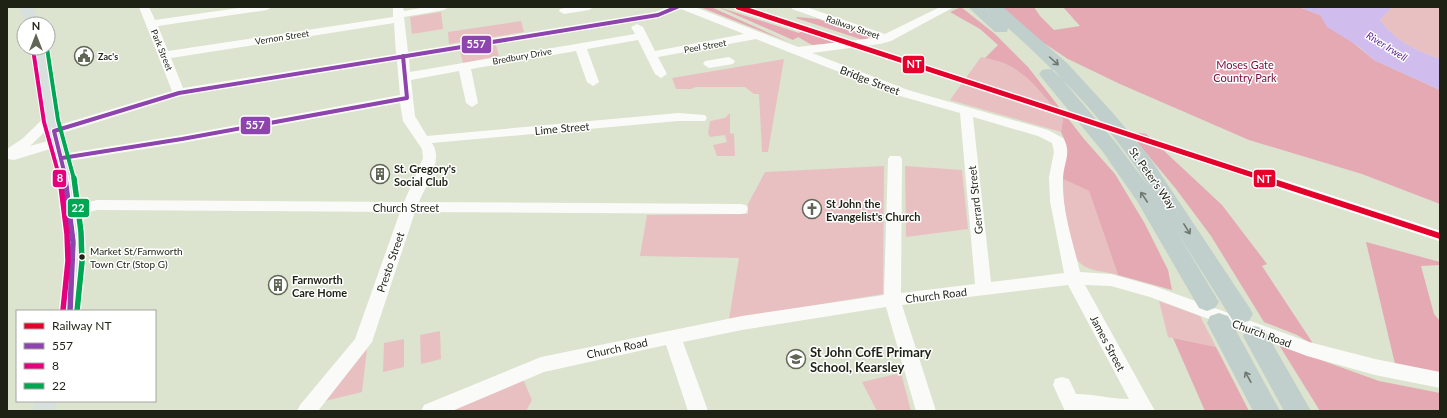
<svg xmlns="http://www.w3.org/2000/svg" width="1447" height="418" font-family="Lato,sans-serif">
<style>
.green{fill:#e9c0c2}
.forest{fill:#e5a9b3}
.water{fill:#d1bcee}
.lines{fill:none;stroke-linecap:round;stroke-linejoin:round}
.minor{fill:#fafbf8;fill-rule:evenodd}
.major{fill:#d7e0dc;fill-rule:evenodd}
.highway{fill:#c0cfcb;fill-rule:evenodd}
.bus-1-far1-casing{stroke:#fff;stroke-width:6}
.bus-1-casing{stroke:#fff;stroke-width:8}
.bus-2-far1-casing{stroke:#fff;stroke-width:6}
.bus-2-casing{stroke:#fff;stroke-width:8}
.bus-3-far1-casing{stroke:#fff;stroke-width:6}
.bus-3-casing{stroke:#fff;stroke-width:8}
.bus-1-far1{stroke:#8e44ad;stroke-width:4}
.bus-1{stroke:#8e44ad;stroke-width:5.5}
.bus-2-far1{stroke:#e5007d;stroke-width:4}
.bus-2{stroke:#e5007d;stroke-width:5.5}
.bus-3-far1{stroke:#00a651;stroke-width:4}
.bus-3{stroke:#00a651;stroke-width:5.5}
.rail-1-far1-casing{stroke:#fff;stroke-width:8}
.rail-1-casing{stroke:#fff;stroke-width:10}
.rail-1-far1{stroke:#e4002b;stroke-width:5}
.rail-1{stroke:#e4002b;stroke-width:6}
.oneway{stroke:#6e7870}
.bus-dot{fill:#1d2214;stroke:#fff;stroke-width:1.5}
.labels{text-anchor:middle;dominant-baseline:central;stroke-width:3;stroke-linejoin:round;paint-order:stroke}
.far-street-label{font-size:9px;fill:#1d2214;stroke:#fff}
.far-poi-label{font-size:9px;font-weight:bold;fill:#1d2214;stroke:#fff;text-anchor:start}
.far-water-label{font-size:10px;font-style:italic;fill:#5c2194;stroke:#fff}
.bus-label{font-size:10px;fill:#1d2214;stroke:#fff;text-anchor:start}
.park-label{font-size:11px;fill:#750b3a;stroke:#fff}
.street-label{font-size:11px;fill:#1d2214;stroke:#fff}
.poi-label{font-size:11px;font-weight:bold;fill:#1d2214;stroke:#fff;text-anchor:start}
.near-poi-label{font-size:13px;font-weight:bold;fill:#1d2214;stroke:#fff;text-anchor:start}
.line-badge{stroke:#fff;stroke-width:1.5}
.badge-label{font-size:11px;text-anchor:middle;font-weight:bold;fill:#fff}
</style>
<rect width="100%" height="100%" fill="#dce3ce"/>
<path class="green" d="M1392,7H1440V59C1416,50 1396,42 1380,20Z
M441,12L443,29L412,34L410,17Z
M521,21L524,32L449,44L448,32Z
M496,45L499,56L463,63L460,51Z
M981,57C989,59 997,61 1005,63C1027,72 1048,101 1063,119L1061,132L950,100Z
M784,59L768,152H762L759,94H754L745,87H696L691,89H676L672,78Z
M730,113V133L734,134L735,156H717L713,145L727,142L725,135L710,137L708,133L710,121L725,118Z
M884,166L883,294L729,319L739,258L640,256L647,215L748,214V204L765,172Z
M905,166L962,170L968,229L906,237Z
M1063,179L1089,191L1118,275C1106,271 1089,272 1080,263C1066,251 1063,197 1063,179Z
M1159,301L1200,316L1216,347L1168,337Z
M440,331L441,359L421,364L420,335Z
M404,339V367L383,372L384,343Z
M367,349L362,392L325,401Z
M901,373L911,411H877L862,382Z
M523,379L532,400L526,411H449Z"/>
<path class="forest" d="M700,7H711L789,42Z
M718,7L799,33L803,30L837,43L812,45L798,37L793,40Z
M961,7L995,34L1028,67L1084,139L1115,174L1145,224L1168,270L1172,290L1118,275L1089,191L1063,179L1065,141L1061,132L1063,119C1047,100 1029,74 1006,64C1000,61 992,60 985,58L998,45L980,29L950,12Z
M998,7H1034L1040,16L1054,30L1080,26L1063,7H1299L1320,15L1374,60L1440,90V204L1362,174L1249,140L1120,84L1068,59L1030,34Z
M797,17L818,19L873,37L863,40L796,18Z
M1139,133L1146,134L1222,205L1267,264L1262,266L1314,345L1297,335L1264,322L1211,236L1176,189L1132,136Z
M1366,242L1440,262V265L1421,266L1434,314L1440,321V376L1396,368Z
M1173,338L1216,347L1249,411H1205Z
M1279,345L1379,381L1440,393V411H1320Z"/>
<path class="water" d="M1299,7H1392L1380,20C1396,42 1416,50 1440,59V90L1374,60L1358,46L1327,27L1320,15Z"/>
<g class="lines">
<path class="minor" d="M139,7H149L155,20L245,7H272L267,10L158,26L168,51L393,17V7H403L404,11L426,7H449L444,10L404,17L408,52L655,12L668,7H695L798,47L874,38L792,9L791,7H806L885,34L940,7H954L891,41L880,44L812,53L908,90L1048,130L1063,138C1072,151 1064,163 1063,177C1061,208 1073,242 1080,272L1111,274L1154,286L1309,342L1375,359L1440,372V388L1375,375L1307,356L1150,297L1111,286L1085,285L1155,411H1065L1053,385L1055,379L1062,377L1069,379L1076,394C1094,394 1111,399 1129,399L1068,285L902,305L936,411H916L886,307L742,330L683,342L708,411H688L666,345L544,372L452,411H421L424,405L541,357L742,316L884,295L888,159L890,156H900L902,159L901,293L975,284L960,113L900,96L756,39L658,57L667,74L661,78L655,74L638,40L587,49L599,82L593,86L587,82L576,51L471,69L478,103L472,107L466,103L459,71L411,80L415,116L427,136L678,113L705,115L707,118L705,121H678L432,143C444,160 426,185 419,202L741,204L746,205L748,209L746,213L741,214L415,212L372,342L318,411H297L300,405L355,339L400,212L97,210L72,217L67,216L64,212L67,208L97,200L404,202L423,158L422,149L403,121L400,103L182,143L62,162L57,161L55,158L57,155L62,154L182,135L400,95L397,61L181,96L59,134H49L47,131L49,128L172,91ZM681,9L744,34L655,51L643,27L637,24L631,27L635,34L410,72L409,59L658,18ZM394,23L396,54L183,88L171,58ZM973,117L1038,136L1052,143L1054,152L1049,177L1050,201L1064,273L991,282Z
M569,7H594L589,10L564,14L559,11L560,9Z
M729,57L735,61L733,64L709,68L703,64L705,61Z
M51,115L56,116L58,119L30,146L58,138L63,139L65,142L63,145L14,160L7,159V149L22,139L46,116Z"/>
<path class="major" d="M19,7H33L40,24H26Z
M33,48H47L59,121L77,182L83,233L85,261L80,311H60L65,261V233L59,182L43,121Z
M35,401H57L54,411H32Z"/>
<path class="highway" d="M968,7H985L988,10L986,7H1003L1067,63L1112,112L1148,155L1249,307L1253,314L1249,321L1241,323L1233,321L1175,229L1219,302L1215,308L1207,311L1199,308L1137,201L1103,152L1042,78L1039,74L1042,70L1048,69L1054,70L1117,144L1149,187C1111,126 1061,76 1008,28L1007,32H995Z
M1219,313L1228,316L1280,411H1253L1207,323L1210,316Z
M1255,326L1264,329L1311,411H1284L1243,336L1246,329Z"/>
<g class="bus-1-far1-casing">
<path id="bus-1-far1" d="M62,158L182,139L407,98L403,56
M66,179L54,131L179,93L658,15L677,7"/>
</g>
<g class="bus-1-casing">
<path id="bus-1" d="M65,178L73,242L70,311"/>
</g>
<g class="bus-2-far1-casing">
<path id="bus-2-far1" d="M33,49L44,122L60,179"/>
</g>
<g class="bus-2-casing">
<path id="bus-2" d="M60,178L67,234L68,261L63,310"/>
</g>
<g class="bus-3-far1-casing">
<path id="bus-3-far1" d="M47,48L58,120L74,179"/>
</g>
<g class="bus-3-casing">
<path id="bus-3" d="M74,178L81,232L82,262L77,311"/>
</g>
<use href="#bus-1-far1" class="bus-1-far1"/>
<use href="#bus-1" class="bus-1"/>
<use href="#bus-2-far1" class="bus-2-far1"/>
<use href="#bus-2" class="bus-2"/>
<use href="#bus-3-far1" class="bus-3-far1"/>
<use href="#bus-3" class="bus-3"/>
<g class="rail-1-far1-casing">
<path id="rail-1-far1" d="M738,7L1265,179"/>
</g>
<g class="rail-1-casing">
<path id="rail-1" d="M1262,178L1440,236"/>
</g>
<use href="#rail-1-far1" class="rail-1-far1"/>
<use href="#rail-1" class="rail-1"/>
</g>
<defs><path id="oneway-shaft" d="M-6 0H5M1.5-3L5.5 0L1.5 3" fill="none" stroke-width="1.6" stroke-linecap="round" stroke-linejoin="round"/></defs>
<g class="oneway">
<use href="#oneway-shaft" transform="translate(1054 61) rotate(42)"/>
<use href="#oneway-shaft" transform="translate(1144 197) rotate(-124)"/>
<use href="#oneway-shaft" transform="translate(1187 229) rotate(58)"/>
<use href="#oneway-shaft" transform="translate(1248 377) rotate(-119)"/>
</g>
<defs>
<g id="civic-ring" transform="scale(1)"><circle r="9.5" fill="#fff" stroke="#606655" stroke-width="1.5"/><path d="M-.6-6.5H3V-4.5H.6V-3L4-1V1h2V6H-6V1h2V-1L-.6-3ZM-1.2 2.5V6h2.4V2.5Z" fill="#606655"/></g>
<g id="building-ring" transform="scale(1)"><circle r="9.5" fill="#fff" stroke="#606655" stroke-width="1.5"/><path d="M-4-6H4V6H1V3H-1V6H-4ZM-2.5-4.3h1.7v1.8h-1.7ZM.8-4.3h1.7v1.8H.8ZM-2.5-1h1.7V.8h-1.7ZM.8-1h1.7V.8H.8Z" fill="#606655"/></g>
<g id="church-ring" transform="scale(1)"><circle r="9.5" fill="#fff" stroke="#606655" stroke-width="1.5"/><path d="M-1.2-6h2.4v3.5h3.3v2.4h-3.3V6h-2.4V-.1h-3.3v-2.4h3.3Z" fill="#606655"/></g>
<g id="school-ring" transform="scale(1)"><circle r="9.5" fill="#fff" stroke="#606655" stroke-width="1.5"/><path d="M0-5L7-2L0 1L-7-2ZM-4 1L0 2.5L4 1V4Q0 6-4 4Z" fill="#606655"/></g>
</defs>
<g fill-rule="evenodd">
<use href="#civic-ring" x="84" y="56"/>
<use href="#building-ring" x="380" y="174"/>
<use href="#church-ring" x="812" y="209"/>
<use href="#building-ring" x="278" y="285"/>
<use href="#school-ring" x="796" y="359"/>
</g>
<circle class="bus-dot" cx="82" cy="257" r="3.5"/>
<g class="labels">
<g class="far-street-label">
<text transform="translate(853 27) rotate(19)">Railway Street</text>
<text transform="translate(282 37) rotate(-9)">Vernon Street</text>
<text transform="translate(705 46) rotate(-10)">Peel Street</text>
<text transform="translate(162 50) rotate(68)">Park Street</text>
<text transform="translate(522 56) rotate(-10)">Bredbury Drive</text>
</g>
<g class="far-poi-label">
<text x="98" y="56">Zac's</text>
</g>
<g class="far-water-label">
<text transform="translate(1387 46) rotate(32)">River Irwell</text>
</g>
<g class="bus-label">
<text x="90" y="251">Market St/Farnworth<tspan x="90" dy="13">Town Ctr (Stop G)</tspan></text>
</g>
<g class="park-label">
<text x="1245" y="64">Moses Gate<tspan x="1245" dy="13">Country Park</tspan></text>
</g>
<g class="street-label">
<text transform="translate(870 80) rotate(21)">Bridge Street</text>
<text transform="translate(562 128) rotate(-5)">Lime Street</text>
<text transform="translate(1153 178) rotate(55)">St. Peter's Way</text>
<text transform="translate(975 200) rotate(-96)">Gerrard Street</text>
<text x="406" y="207">Church Street</text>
<text transform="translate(390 262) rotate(-71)">Presto Street</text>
<text transform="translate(936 295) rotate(-7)">Church Road</text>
<text transform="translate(1262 333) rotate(20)">Church Road</text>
<text transform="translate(1108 343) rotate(62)">James Street</text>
<text transform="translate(617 348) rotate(-12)">Church Road</text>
</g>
<g class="poi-label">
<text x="394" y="168">St. Gregory's<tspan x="394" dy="13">Social Club</tspan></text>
<text x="826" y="203">St John the<tspan x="826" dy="13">Evangelist's Church</tspan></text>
<text x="292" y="279">Farnworth<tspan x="292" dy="13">Care Home</tspan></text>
</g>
<g class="near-poi-label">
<text x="810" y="352">St John CofE Primary<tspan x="810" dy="15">School, Kearsley</tspan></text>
</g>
</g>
<g class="line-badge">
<rect x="461" y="35" width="31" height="19" rx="4" fill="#8e44ad"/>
<rect x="902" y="55" width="23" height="19" rx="4" fill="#e4002b"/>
<rect x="240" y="116" width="31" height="19" rx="4" fill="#8e44ad"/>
<rect x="52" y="169" width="15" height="19" rx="4" fill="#e5007d"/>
<rect x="1253" y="169" width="23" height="19" rx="4" fill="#e4002b"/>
<rect x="67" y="198" width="23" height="20" rx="4" fill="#00a651"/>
</g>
<g class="badge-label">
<text x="476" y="48">557</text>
<text x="914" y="68">NT</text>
<text x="255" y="129">557</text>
<text x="60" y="182">8</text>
<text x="1264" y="183">NT</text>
<text x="78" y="212">22</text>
</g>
<rect width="1447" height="418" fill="none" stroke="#1d2214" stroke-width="16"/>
<rect x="16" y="310" width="140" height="92" fill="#ffffff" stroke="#a5a7a1"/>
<rect x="24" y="323" width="20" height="6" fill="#e4002b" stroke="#a5a7a1"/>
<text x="52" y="330" font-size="12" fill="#1d2214">Railway NT</text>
<rect x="24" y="343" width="20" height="6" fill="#8e44ad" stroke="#a5a7a1"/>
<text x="52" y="350" font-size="12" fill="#1d2214">557</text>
<rect x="24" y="363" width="20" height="6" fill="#e5007d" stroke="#a5a7a1"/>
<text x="52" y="370" font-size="12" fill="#1d2214">8</text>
<rect x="24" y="383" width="20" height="6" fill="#00a651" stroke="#a5a7a1"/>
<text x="52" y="390" font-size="12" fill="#1d2214">22</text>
<g transform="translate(36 36)"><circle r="19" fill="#ffffff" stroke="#a5a7a1"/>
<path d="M0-3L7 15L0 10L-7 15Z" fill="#606655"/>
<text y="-6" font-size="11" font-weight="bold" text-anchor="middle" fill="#1d2214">N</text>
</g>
</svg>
